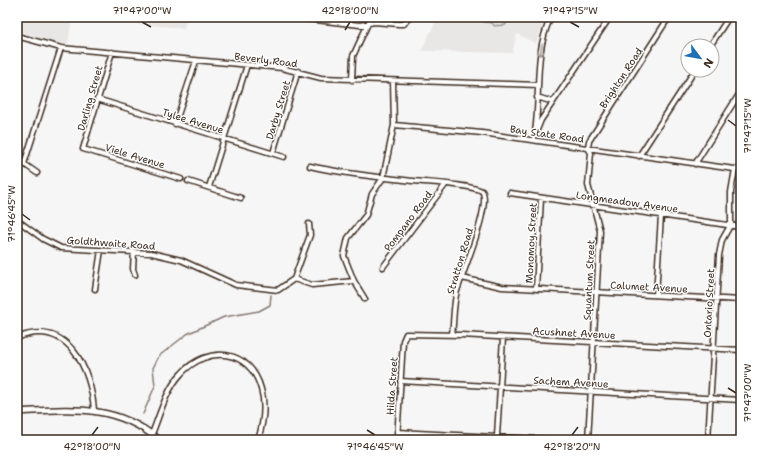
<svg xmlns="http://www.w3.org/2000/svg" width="758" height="457" font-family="'Shantell Sans',sans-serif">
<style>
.built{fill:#e9e7e6}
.green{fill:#dbd9d6;stroke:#8b827a}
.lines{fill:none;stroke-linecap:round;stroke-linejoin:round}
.stream{stroke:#847972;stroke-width:1.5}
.minor-casing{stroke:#3b2a1e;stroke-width:7}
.tertiary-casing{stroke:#3b2a1e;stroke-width:8}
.minor{stroke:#fff;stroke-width:4}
.tertiary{stroke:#fff;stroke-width:5}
.oneway{stroke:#a79f9a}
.ticks{fill:none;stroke:#3b2a1e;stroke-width:1.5}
.labels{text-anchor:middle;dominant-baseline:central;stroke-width:3;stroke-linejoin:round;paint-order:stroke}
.street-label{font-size:10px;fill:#3b2a1e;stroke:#fff}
.neatline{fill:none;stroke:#3b2a1e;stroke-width:1.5}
.ticks-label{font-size:10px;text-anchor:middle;fill:#3b2a1e}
</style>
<rect width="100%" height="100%" fill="#f7f6f6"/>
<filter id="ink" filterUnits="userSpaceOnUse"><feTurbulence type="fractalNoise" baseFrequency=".025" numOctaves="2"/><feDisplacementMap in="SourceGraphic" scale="8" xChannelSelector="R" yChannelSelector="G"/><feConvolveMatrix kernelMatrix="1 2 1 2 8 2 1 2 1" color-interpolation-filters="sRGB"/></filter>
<g filter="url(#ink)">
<path class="built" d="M17,17H187L184,28L72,19L68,44L51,42L17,31Z
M438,17H545L536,44L517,34L512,53L421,51Z"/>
<path class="green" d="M481,17H506V25L494,26L492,23L483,22Z"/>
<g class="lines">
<path class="stream" d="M143,414L155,386L153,368L159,356L187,334L224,317L259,311L270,305L271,295
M142,438V440"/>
<g class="minor-casing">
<path id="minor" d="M290,17L360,25L374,22L399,24H404L409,17
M17,36L61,48L282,68L321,78L538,85
M710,46L729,17
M112,52L83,149L181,179
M352,80L353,56L371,17
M393,81L394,125L482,133L741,170
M537,97L553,102
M97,99L284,157
M175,124L196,61
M535,132C541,93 533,54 551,17
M533,140L541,120L610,17
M273,153L298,71
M639,156L695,70
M17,159L37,173
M24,164L61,48
M695,164L741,91
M310,166C344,174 378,177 413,181C431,183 467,184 482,191C492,204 462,274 457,291C453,305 454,320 452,334
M188,181L241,198
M209,187L247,65
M510,193L741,227
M17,220L43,239L61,248L151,253L181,260L236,285L278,290L294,279L312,285L354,281
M134,251L133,269L135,275
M383,267L446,184
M462,278L502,287L741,300
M294,279L310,235L309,224
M95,289L101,250
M536,289L541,198
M656,295L661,216
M365,299L354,281L344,256L348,238L366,215L372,194L383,178L394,125
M17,338C68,317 91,369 94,410
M400,381L741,400
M397,432L557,440
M152,434C160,414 166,390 181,374C207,345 250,348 261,389C266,405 263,424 258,440
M497,436L503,338
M397,440L403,341L406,334L461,335L741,350
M588,440L600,231L588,185L591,153L588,148L589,141L669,17
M708,440L719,255L722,240L731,224V192L735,169"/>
</g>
<g class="tertiary-casing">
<path id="tertiary" d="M17,412C70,409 115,403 159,440"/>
</g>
<use href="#minor" class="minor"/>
<use href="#tertiary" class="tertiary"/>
</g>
<defs><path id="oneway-shaft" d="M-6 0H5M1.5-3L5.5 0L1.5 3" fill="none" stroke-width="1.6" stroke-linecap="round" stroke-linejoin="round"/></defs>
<use class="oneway" href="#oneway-shaft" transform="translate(541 50) rotate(102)"/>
</g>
<path class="ticks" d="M142,22L151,27M570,22L579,27M345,30L350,22M728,120L736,126M22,214L30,220M728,388L736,393M367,430L375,435M92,435L98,427M572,435L578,427"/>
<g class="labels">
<g class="street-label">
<text transform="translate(266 60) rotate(7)">Beverly Road</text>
<text transform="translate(621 78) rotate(-57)">Brighton Road</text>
<text transform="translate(90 98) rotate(-74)">Darling Street</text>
<text transform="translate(278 110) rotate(-73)">Darby Street</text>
<text transform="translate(193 121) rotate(17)">Tylee Avenue</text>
<text transform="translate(547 134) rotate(8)">Bay State Road</text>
<text transform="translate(135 156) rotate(17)">Viele Avenue</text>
<text transform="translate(627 202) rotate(8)">Longmeadow Avenue</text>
<text transform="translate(408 221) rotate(-53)">Pompano Road</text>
<text transform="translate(111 243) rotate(4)">Goldthwaite Road</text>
<text transform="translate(531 243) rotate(-87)">Monomoy Street</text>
<text transform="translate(460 261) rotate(-73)">Stratton Road</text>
<text transform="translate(589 280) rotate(-87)">Squantum Street</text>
<text transform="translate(649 287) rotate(3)">Calumet Avenue</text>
<text transform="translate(709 303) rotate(-87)">Ontario Street</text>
<text transform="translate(574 333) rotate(3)">Acushnet Avenue</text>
<text transform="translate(571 382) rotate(3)">Sachem Avenue</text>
<text transform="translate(392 386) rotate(-86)">Hilda Street</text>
</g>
</g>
<rect width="758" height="457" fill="none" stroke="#fff" stroke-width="44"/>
<g transform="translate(700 58) rotate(122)"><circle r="19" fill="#ffffff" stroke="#b1aaa5"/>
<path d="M0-3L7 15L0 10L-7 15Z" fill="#1f6fb2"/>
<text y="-6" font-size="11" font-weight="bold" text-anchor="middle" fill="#3b2a1e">N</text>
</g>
<rect x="22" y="22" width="714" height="413" class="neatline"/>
<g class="ticks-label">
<text x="142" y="14">71°47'00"W</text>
<text x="350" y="14">42°18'00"N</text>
<text x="570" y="14">71°47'15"W</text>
<text transform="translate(747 126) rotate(-90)" y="4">71°47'15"W</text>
<text transform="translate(11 214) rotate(-90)" y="4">71°46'45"W</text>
<text transform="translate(747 393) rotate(-90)" y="4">71°47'00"W</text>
<text x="92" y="450">42°18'00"N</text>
<text x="375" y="450">71°46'45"W</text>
<text x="572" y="450">42°18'20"N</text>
</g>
</svg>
